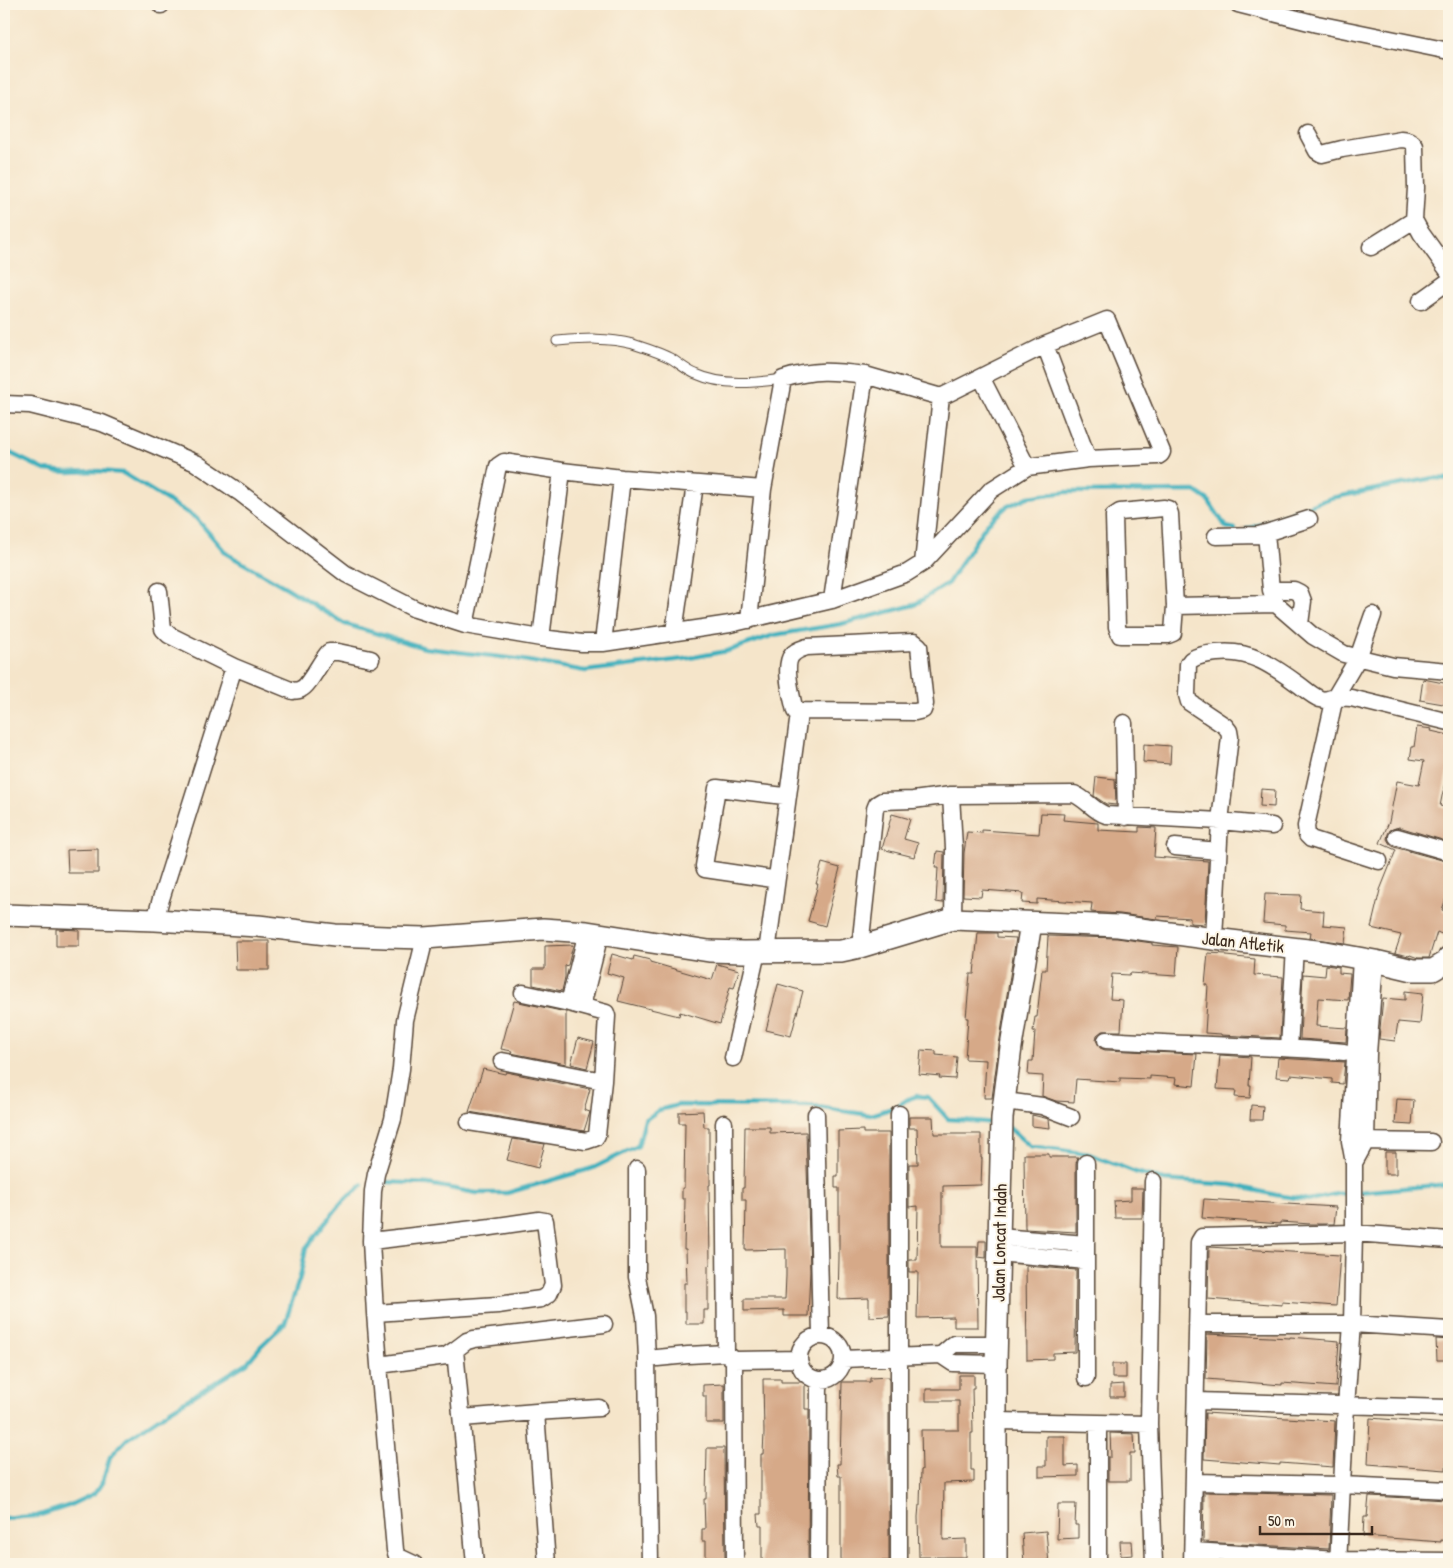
<svg xmlns="http://www.w3.org/2000/svg" width="1453" height="1568" font-family="'Patrick Hand',sans-serif">
<style>
.lines{fill:none;stroke-linecap:round;stroke-linejoin:round}
.stream{stroke:#41b0bd;stroke-width:4.5}
.building{fill:#d6a988}
.service-casing{stroke:#574638;stroke-width:11}
.minor-casing{stroke:#574638;stroke-width:19}
.tertiary-casing{stroke:#574638;stroke-width:24}
.service{stroke:#fff;stroke-width:9}
.minor{stroke:#fff;stroke-width:16}
.tertiary{stroke:#fff;stroke-width:21}
.labels{text-anchor:middle;dominant-baseline:central;stroke-width:4;stroke-linejoin:round;paint-order:stroke}
.street-label{font-size:18px;fill:#3b2a1e;stroke:#fcf5e5}
</style>
<rect width="100%" height="100%" fill="#fcf5e5"/>
<filter id="ink" filterUnits="userSpaceOnUse"><feTurbulence type="fractalNoise" baseFrequency=".02" numOctaves="2"/><feDisplacementMap in="SourceGraphic" scale="10" xChannelSelector="R" yChannelSelector="G"/><feConvolveMatrix kernelMatrix="1 2 1 2 8 2 1 2 1" color-interpolation-filters="sRGB"/></filter>
<filter id="wash" filterUnits="userSpaceOnUse"><feTurbulence type="fractalNoise" baseFrequency=".0096" numOctaves="4" result="noise"/><feDisplacementMap in="SourceGraphic" scale="20" xChannelSelector="R" yChannelSelector="G"/><feGaussianBlur stdDeviation="1.12" result="paint"/><feColorMatrix in="noise" values="0 0 0 0 0 0 0 0 0 0 0 0 0 0 0 0 0 1.4 0 .05"/><feComposite in="paint" operator="in"/></filter>
<g filter="url(#wash)">
<rect width="100%" height="100%" fill="#f5e5ca"/>
<g class="lines">
<path class="stream" d="M4,450L45,470L68,472L99,471L123,473L196,518L227,554L287,588L345,624L425,648L517,659L585,671L684,659L727,651L774,635L841,624L914,605L948,583L986,525L1006,507L1028,497L1067,492L1195,491L1208,500L1226,527L1235,529
M1247,529L1331,498L1433,478L1449,479
M1008,1127L1030,1146L1089,1154L1135,1172L1164,1180L1232,1185L1276,1195L1309,1200L1337,1194L1449,1184
M387,1182L428,1184L476,1193H507L593,1168L638,1146L645,1120L659,1110L678,1105L811,1106L870,1115L896,1107L908,1099L917,1096L928,1097L948,1119L996,1123
M4,1518L37,1516L68,1506L95,1493L103,1481L110,1457L127,1439L169,1411L247,1363L261,1346L285,1323L300,1277L306,1248L340,1204L362,1185"/>
</g>
<g id="blocks">
<path class="building" d="M1423,679L1449,684V705L1420,700Z
M1417,727L1432,729L1431,731L1449,735V772H1447L1440,806L1449,808V842L1399,827L1390,830L1388,834L1387,839L1390,844L1394,847L1449,862V889L1442,910L1449,913V928L1446,936L1437,932L1429,958H1418L1410,955L1409,956L1395,953L1401,935L1371,928L1380,890L1396,850L1380,843L1389,822L1397,781L1419,785L1424,761L1410,759L1412,747H1414Z
M1144,744L1171,746L1170,764L1143,762Z
M1096,777L1115,779L1116,805L1106,804L1094,796Z
M1261,789L1275,790L1274,807L1260,806Z
M1041,813L1064,814L1063,820L1098,823V830L1139,832V827L1156,828L1154,857L1208,861L1205,924L1190,923V918L1157,916V919L1120,914L1091,912L1092,903L1037,899V904L1022,903L1023,893L982,890L981,897L963,896L964,853L967,832L982,833V830L1039,834Z
M892,814L910,819L904,839L918,843L914,857L882,849Z
M98,849V873H68L67,850Z
M937,851L944,852L943,903L936,902L938,868H935Z
M822,863L840,868L825,926L808,921L818,884H816Z
M1265,894L1301,895L1300,909L1324,911L1323,925L1347,927L1345,943L1310,938L1311,932L1285,930V925L1263,923Z
M56,929L79,930V946H56Z
M978,933H997V937L1016,938L999,1045L992,1098H984L986,1060L965,1059L968,1018H966L970,974H974Z
M1048,936L1117,938L1152,943V945L1178,947L1176,976L1130,973L1129,975L1112,974L1110,999L1123,1000L1121,1031H1102L1097,1035L1096,1040L1100,1048L1105,1050L1197,1054L1194,1086L1175,1084L1176,1078L1150,1076V1079L1120,1078V1082L1076,1079L1074,1102L1056,1101L1042,1096L1043,1076L1028,1075L1029,1061H1033L1035,1031H1033L1035,1017H1037L1042,970H1046Z
M235,941H269V970H236Z
M573,945L568,965L565,966V977L562,991L533,985V969H545V946Z
M1208,953L1226,954V956L1255,959L1254,975L1283,977L1280,1038L1221,1035V1034L1205,1033L1208,985H1205Z
M612,954L633,960L634,956L650,960V962L712,980L717,964L739,970L734,988L730,987L720,1024L680,1012L679,1016L618,1001L624,978L607,973Z
M1326,965L1339,967V973L1350,974L1348,1000L1318,998L1316,1026L1347,1028L1346,1042L1300,1039L1303,974L1325,976Z
M778,984L803,991L791,1036L766,1030Z
M1405,991L1423,993L1420,1024L1398,1022L1395,1041L1379,1039L1383,998L1405,1000Z
M514,1001L566,1012V1064L511,1053L512,1051L501,1049Z
M578,1038L594,1042L587,1068L571,1064Z
M921,1050L936,1051V1055L957,1057L955,1079L939,1078L940,1076L919,1074Z
M1220,1055L1251,1057L1249,1085H1251L1250,1098L1235,1097L1236,1090L1217,1089Z
M1278,1058L1345,1062L1343,1084L1332,1083V1079L1291,1075L1290,1078L1276,1077Z
M483,1069L505,1074L506,1072L590,1089L584,1110L590,1112L584,1131L469,1112Z
M1397,1099L1414,1100L1412,1125L1395,1124Z
M1251,1105L1263,1106L1262,1120H1250Z
M703,1111L704,1127H709V1173H710V1185H709L710,1266H708V1310H704V1324H686V1311H684V1283H687L686,1249H684L685,1199H682V1188H684L685,1123H679V1112Z
M1032,1115L1049,1119L1050,1128L1032,1126Z
M909,1117H933L934,1134H981V1158H982L981,1185L943,1186V1192H942V1222H941V1247H977L978,1327H954V1317L917,1318L918,1272H909V1260H917L918,1206L909,1207V1164H918L917,1128H909Z
M745,1127H770V1133L806,1132L810,1271L808,1316H784V1310L744,1311V1299H785L786,1276V1249L745,1250L746,1200H742V1188H744Z
M863,1130V1133H889V1316L869,1317V1298L838,1299L839,1258V1188H835V1176H838V1131Z
M513,1139L545,1144L538,1168L507,1160Z
M1385,1152H1396V1174H1385Z
M1024,1154H1049V1157H1078L1076,1163V1232L1025,1229Z
M1131,1188H1143L1142,1218H1115L1114,1201L1131,1200Z
M1204,1199L1336,1207L1334,1224H1311L1280,1222V1224L1202,1218Z
M979,1241H986V1258L978,1257Z
M1209,1247L1340,1255L1336,1306L1282,1302V1305L1208,1299Z
M1026,1266L1076,1270L1075,1352L1053,1353V1359L1027,1360Z
M1207,1334L1290,1338V1337L1339,1341L1336,1387L1282,1383V1385L1206,1379Z
M1436,1339L1449,1340V1360H1437Z
M1112,1364H1126V1378H1112Z
M959,1375H974V1388H972L973,1433H971V1470H974V1482L944,1483L943,1540L966,1539V1557H919L918,1517L919,1505H920L921,1470H922L921,1430H959V1401H926V1389H959Z
M889,1377V1561H864V1564H841V1476H838L837,1464H840L842,1382H870V1378Z
M763,1379H781V1382H805V1409H809L808,1563L762,1564V1526H759L758,1514H761V1454H763L764,1433Z
M724,1384V1423H706V1396H703V1385Z
M1124,1384V1397H1110V1385Z
M1205,1413L1335,1421L1333,1467L1280,1463V1465L1204,1459Z
M1370,1418L1448,1424L1446,1470L1368,1464Z
M1110,1433L1134,1434L1135,1453H1130V1481H1108V1457H1111Z
M1046,1436H1065V1466L1078,1465V1476L1039,1477V1466H1046Z
M707,1448H724L725,1564H706V1541H702V1529H705L704,1499H706Z
M1204,1492L1331,1495L1329,1549L1203,1542Z
M1369,1496L1447,1500L1446,1521H1449V1541L1441,1540V1542L1363,1536L1364,1517H1367Z
M1058,1504H1076L1075,1525H1078V1538L1057,1539Z
M1046,1531L1049,1564H1024L1022,1533Z
M1120,1541H1132L1133,1555L1121,1556Z
M1202,1562L1245,1564H1202Z"/>
</g>
</g>
<g filter="url(#ink)">
<use href="#blocks" fill-opacity="0" stroke="#574638" stroke-width="1"/>
<g class="lines">
<g class="service-casing">
<path id="service" d="M557,341C583,339 608,337 633,344C645,348 659,352 670,358C679,363 686,370 696,374C722,386 755,383 783,379"/>
</g>
<g class="minor-casing">
<path id="minor" d="M1238,4L1317,24L1449,51
M161,5V4
M1308,134L1317,151L1322,154L1342,149L1401,139C1407,139 1412,141 1415,146L1416,188L1414,220L1421,233L1449,272
M1371,247L1414,220
M1421,301L1449,281
M865,375L941,397L923,563
M981,377L1045,345L1088,459
M941,397L981,377L1027,467
M4,404L30,405L102,423L196,463L239,492L346,574L415,609L465,625L541,638L582,643H603L730,624L832,600L907,573L923,563L991,490L1027,467L1088,459L1158,456L1161,454L1162,452L1107,320L1045,345
M1164,508L1168,509L1170,514L1175,606L1173,633L1168,635H1120L1117,627L1114,516L1120,512Z
M1266,533L1309,519
M1216,536L1259,535L1266,533L1271,590L1276,604L1313,636L1344,654L1393,666L1449,671
M1271,590H1294L1300,593L1303,601L1300,624
M1175,606L1276,604
M1373,615L1358,658L1335,697L1306,826L1307,835L1311,839L1379,861
M749,620L763,489
M465,625L498,466L504,462L562,471L622,478L763,489L783,379C814,369 833,371 865,375L832,600
M674,632L695,484
M541,638L562,471
M603,643L622,478
M234,667L293,691C296,690 299,691 301,689C309,686 321,660 329,652H338L371,659
M1124,723L1126,817
M951,795L954,848L953,919
M1397,837L1449,852
M1175,847L1218,851
M772,879L705,869L704,866L717,788L784,796
M155,920L161,899L234,667L169,635L163,629L159,591
M1214,939L1220,821L1230,737L1229,731L1225,726L1189,702L1187,695L1188,664L1191,660C1198,655 1208,654 1217,653C1250,649 1273,666 1298,684C1305,689 1312,696 1320,699L1325,700L1335,697L1351,698L1449,722
M860,947L875,809L877,804L882,801L913,800L951,795L1074,794C1086,799 1094,811 1106,815L1220,821L1272,826
M767,952L799,714L801,711L915,712L923,710L925,704L919,646L914,642L807,647C801,649 796,650 792,655C783,665 792,698 795,711H801
M569,1003L587,932
M582,1006L600,934
M1106,1040C1186,1045 1265,1046 1344,1052
M1289,1048L1295,948
M733,1058L757,952
M502,1061L603,1081
M1005,1101L1042,1106L1071,1117
M816,1114L821,1336
M469,1122L586,1141L595,1138L597,1135L603,1081L607,1016L606,1013L569,1003L523,993
M724,1123L726,1353L734,1360L799,1359
M1357,1141L1431,1142
M1086,1163V1378
M1354,1163L1366,1141L1368,1054L1375,961
M637,1169V1277L645,1316L647,1359
M1153,1181L1149,1424L1154,1564
M999,1237L1086,1244
M371,1241L375,1313L498,1305L541,1299L549,1294L553,1285L545,1221L539,1220L491,1227L371,1241L373,1191L376,1174L393,1119L401,1069L405,1020L425,938
M998,1253L1086,1261
M375,1313L379,1365L446,1356L455,1350L475,1564
M1197,1324H1352L1449,1330
M799 1358a22 22 0 1 1 44 0a22 22 0 1 1-44 0Z
M455,1350L467,1341L474,1339L604,1324
M941,1355L953,1363L996,1364
M843,1359L941,1355L954,1344H997
M734,1360L735,1564
M379,1365L395,1550L397,1556L414,1564
M1196,1401L1449,1408
M536,1412L599,1408
M462,1418L536,1412L547,1564
M997,1421L1149,1424
M1195,1482L1342,1485L1449,1490
M1193,1551L1338,1560L1449,1561
M650,1564L647,1359L688,1355L726,1353
M818,1564L819,1380
M899,1564V1114
M1098,1564V1424
M1192,1564L1199,1242L1202,1237L1354,1233L1449,1240
M1338,1564L1346,1406L1352,1324L1354,1233V1163L1350,1141L1361,959"/>
</g>
<g class="tertiary-casing">
<path id="tertiary" d="M4,915L155,920L258,926L335,935L386,937L425,938L543,929L587,932L709,951L743,952L841,951L860,947L953,919L1118,926L1214,939L1325,952L1375,961L1413,970H1433L1448,961L1449,957
M996,1564V1364L1002,1118L1011,1047L1031,923"/>
</g>
<use href="#service" class="service"/>
<use href="#minor" class="minor"/>
<use href="#tertiary" class="tertiary"/>
</g>
</g>
<g class="labels">
<g class="street-label">
<text transform="translate(1243 942) rotate(6)">Jalan Atletik</text>
<text transform="translate(999 1243) rotate(-89)">Jalan Loncat Indah</text>
</g>
</g>
<rect width="1453" height="1568" fill="none" stroke="#fcf5e5" stroke-width="20"/>
<path d="M1260 1526v8h112v-8" fill="none" stroke="#3b2a1e" stroke-width="2.5"/>
<text x="1268" y="1526" font-size="15" fill="#3b2a1e" stroke="#fcf5e5" stroke-width="4" paint-order="stroke">50 m</text>
</svg>
